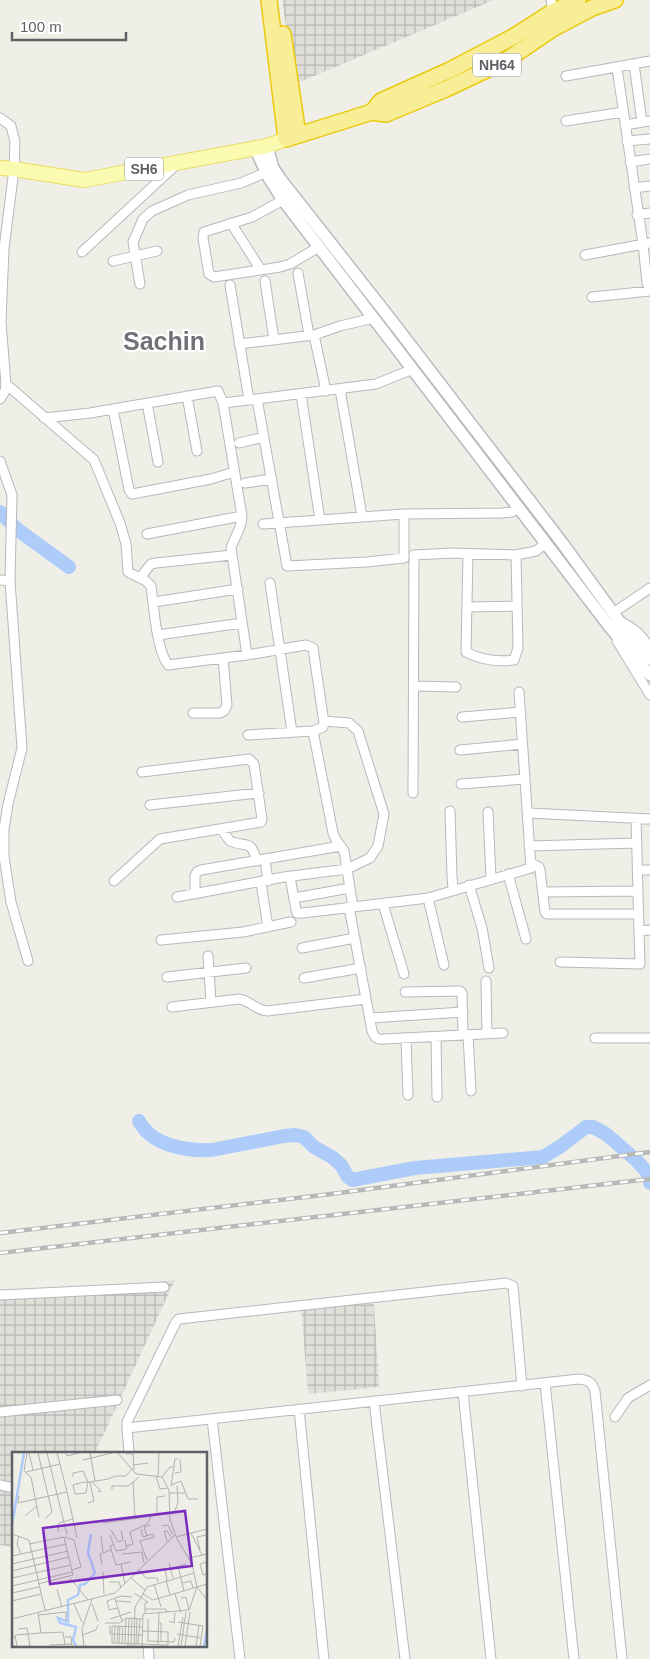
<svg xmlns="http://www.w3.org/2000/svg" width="650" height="1659" font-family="Helvetica,sans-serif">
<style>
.industrial{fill:url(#industrial-grid)}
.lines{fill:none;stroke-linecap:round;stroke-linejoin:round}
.river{stroke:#adccfa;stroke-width:14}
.street-casing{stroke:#b7b8bd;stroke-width:11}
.secondary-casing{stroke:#b8bac0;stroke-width:14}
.primary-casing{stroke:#eada66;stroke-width:16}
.highway-casing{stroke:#eac90d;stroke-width:18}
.street{stroke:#fff;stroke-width:9}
.secondary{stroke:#fff;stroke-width:11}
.primary{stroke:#fafbb1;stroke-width:14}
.highway{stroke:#f7ee97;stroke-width:15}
.rail-casing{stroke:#b7b8b8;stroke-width:4.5}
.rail{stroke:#fff;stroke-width:2.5;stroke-dasharray:8;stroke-linecap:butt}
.labels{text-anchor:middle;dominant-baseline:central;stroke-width:4.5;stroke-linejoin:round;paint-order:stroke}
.shield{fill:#fff;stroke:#8e9094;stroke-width:1}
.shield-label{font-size:14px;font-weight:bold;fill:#5e6166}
.town-label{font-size:25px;font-weight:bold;fill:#707278;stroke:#fff}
.inset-river{fill:none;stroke:#adccfa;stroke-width:2.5}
.inset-road{fill:none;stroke:#b2b2af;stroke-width:1}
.view{fill:#7b2cbf;fill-opacity:0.15;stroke:#7b2cbf;stroke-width:2.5}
.inset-edge{fill:none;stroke:#5e6166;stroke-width:2.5}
</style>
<defs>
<pattern id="industrial-grid" width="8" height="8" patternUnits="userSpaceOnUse" patternTransform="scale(1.25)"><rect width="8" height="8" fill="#dfded9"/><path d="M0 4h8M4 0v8" fill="none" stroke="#b8b7b4"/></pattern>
</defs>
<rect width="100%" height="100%" fill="#f0efe7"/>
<path class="industrial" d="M282,0H494L295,84Z
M175,1280L95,1453H14V1547L0,1545V1300Z
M374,1304L379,1387L308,1394L301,1306Z"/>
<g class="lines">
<path class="river" d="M0,512L18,530L69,567
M139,1121C152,1146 186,1151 212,1150L284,1136L295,1135L304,1137L314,1147L332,1157L341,1165L348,1177L352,1180L415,1168L543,1157L561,1146L586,1127H593L606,1134L636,1160L647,1172L650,1183"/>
<g class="street-casing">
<path id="street" d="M551,0L553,15
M634,64L642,122
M617,68L643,244L647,283L650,290
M566,76L650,61
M0,118L11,126L15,142L14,169L4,249L1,322L6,384L5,391L0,399
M566,121L623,112
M625,125L650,121
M627,141L650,139
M630,162L650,159
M634,188L650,186
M283,200L252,217L204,232L203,238L209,274L214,277L280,267L290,264L319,247
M637,215L650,213
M231,223L261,270
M82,252L177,164
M585,255L650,243
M113,261L157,251
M298,273L309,335
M265,281L274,340
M140,284L133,242L143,219L152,211L188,195L241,183L267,172
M230,285L249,400
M592,297L650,291
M314,335L326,391
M239,344L314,335L340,326L374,318
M6,384L94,460L120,523L126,544L128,572L146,581L151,586C154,607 156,648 168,665L247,655L306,645L313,648L324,723L323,727L313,731L248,735
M340,389L362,516
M301,394L320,520
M187,396L197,451
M257,399L376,384L413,369
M147,403L158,462
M113,409L129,490L132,494L211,479L234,472
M44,418L90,413L218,391L223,403
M239,443L264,437
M0,461L12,495L10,581L22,748L8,804L4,829V857L11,902L28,961
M245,483L272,479
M242,516C242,528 235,536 231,548L247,655
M263,524L404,514
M147,534L242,516L223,403L257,399L287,566L367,562L404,558V514L502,513L512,512L519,507
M468,554L466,652C481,660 497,662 514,660L518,648L516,555
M140,578L151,564L156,563L232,555
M0,580L10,581
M270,583L292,732
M154,602L238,589
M467,607L517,606
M613,613L650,588
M619,621C635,628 640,634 650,648
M158,635L242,623
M617,641L650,695
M414,686L456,687
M193,713H220L224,711L227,705L223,658
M462,717L521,712
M313,731L333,833L336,840L344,851L353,907
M460,750L522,744
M461,784L525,779
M413,793L414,555L452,553L516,555L536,551L546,543
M150,805L259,793
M450,811L452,876L453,889
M488,812L491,879
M528,813L650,819
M636,819L639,931
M221,829L230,841C249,849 249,837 257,861
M529,846L637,843
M265,859L268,881
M531,863L539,867L540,870L545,912L547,914H639
M638,870H650
M508,874L526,939
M290,877L296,910L297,913H303L428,898L531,868L519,692
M114,881L160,839L261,822L262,819L254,764L249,759L142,772
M261,883L268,927
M469,885L482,928L489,968
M543,892L638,891
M195,894V876L197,872L201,870L341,846
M177,897L284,877L347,869L370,858L378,846L384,814L358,731L349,723L324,721
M294,898L350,888
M428,898L444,965
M383,904L404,974
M349,907L372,1031C375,1038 377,1040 384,1039L503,1033
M161,940L243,932L291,922
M302,948L355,938
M208,956L211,1002
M560,962L640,964L639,931L650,930
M167,977L246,968
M304,978L361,968
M486,981L487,1033
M405,992L460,991L462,993L463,1035
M172,1007L239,999C250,1000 255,1010 267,1011L366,999
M370,1018L463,1012
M468,1035L471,1091
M436,1037L437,1097
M595,1038H650
M406,1039L408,1095
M0,1295L164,1287
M545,1383L574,1659
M463,1392L491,1659
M374,1401L405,1659
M299,1409L324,1659
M0,1412L117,1400
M615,1417L628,1398L650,1385
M212,1419L240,1659
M127,1428V1422L176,1322L179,1319L506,1283L513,1286L522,1386
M129,1453L127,1428L579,1379C588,1380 592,1382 595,1391L622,1659
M0,1485L14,1488
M148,1645L149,1659"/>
</g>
<g class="secondary-casing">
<path id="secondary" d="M267,146L273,168L281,180L388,316L563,544L619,621L650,659
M255,148L269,178L283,200L609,626L650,675"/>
</g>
<g class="primary-casing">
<path id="primary" d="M0,168L14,169L84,180L267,146L286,139"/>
</g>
<g class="highway-casing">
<path id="highway" d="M269,0L286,139L372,112L386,114L446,89L505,61L554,28L592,8L615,0
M283,34L298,135
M372,112L381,101L450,70L513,37L552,12L578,0"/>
</g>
<use href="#street" class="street"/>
<use href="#secondary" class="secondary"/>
<use href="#primary" class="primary"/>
<use href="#highway" class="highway"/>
<g class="rail-casing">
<path id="rail" d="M0,1233L331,1194L650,1152
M0,1253L650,1179"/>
</g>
<use href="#rail" class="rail"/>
</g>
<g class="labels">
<g class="shield">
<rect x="473" y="53.5" width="48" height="23" rx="4"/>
<rect x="125" y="157.5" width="38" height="23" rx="4"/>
</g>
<g class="shield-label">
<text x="497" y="65">NH64</text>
<text x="144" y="169">SH6</text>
</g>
<g class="town-label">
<text x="164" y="341">Sachin</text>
</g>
</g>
<g transform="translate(12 1452)">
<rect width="195" height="195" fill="#f0efe7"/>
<path class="inset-river" d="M0,74L12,1M64,194L61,188L64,175L48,171L46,166L56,170V148L66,143L68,133L73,132L83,121L76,101L79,82M192,194L195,178"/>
<path class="inset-road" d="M15,1L12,19L19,25L27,65M17,1L21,18M26,1L40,60L33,67M35,1L55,83M54,1L55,4L67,1M78,1L83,29M106,1L124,22L150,25L157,38L158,68L164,84M114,2H121L122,18M71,8L100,1M121,13L136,11M14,20L48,12L45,1M163,21L169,20L168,7M144,24L148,37L156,36M146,24L147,1M61,25V21L71,19L76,30L74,41L63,42L61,33L68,31L75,30H78L96,27L103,24H114L120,17M150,25L158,15H162M80,30L89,39L86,40M121,30L123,66M159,33L169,29L176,47H186M159,34L163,7H166M100,38V34H116L127,25M55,40L61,67M157,41H173M7,44L6,51L55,40L48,12M76,51L82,49L78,30M145,62V45L153,44M13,64L25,54M91,71L162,61L166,51L165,34M150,74L156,73L161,83M129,77L131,85L141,82L142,85L128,89L135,108M195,77L164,85L180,112L185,135L195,148M99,78L106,90L111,88L109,79M46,80L47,71L61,67L65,86M179,81L190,103M0,82L17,88L33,158M98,83L104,99L114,97L115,94M7,84L5,92L9,102M89,84L91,100M135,84L132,75L139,73M53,85L62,88L69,115L60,118M113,88L114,94L121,92L118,80L135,72L140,63M155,89L152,79H155L159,85M17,92L52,85L61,123L26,132M101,93L98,94L104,113L119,110M188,98L185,85L194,83L195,88M110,102L130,100L132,111M0,104L54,92M177,106L195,102M195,110L188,112L191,123L195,122M157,111L161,126M0,112L56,99M90,112L88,102L99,98M109,112L113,132M166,114L172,139M127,118L134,126H145L146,130M0,119L57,105M91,120L92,142M0,126L59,113M58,126L76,148M119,126L133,138M154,128L158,143M155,128L153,118L174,112M97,130H107L109,136M170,131L179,129L181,136M142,132L149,155M0,134L60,120M45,137L50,155M0,141L27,135M122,141L136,150L133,151V161M131,142L141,148L185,135M163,142L169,161M169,146L174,145L177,158M103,147L110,169M0,149L29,142M95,149L109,144L120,145M95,149L97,158L106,156M104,149L119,150M62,152L70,170M80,152L86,169M133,157H154L155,160M27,163L54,160V169M0,167L103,141L163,83M98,167L119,160M157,169L162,171L163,161M147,170L149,171V190M166,170L191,174L188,194M93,171H108L114,166L131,167M98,174V182L130,183M100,174V191L156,193M100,174L130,175M6,177L15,176L18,194M130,179L156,180V193M29,181L51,180L53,193M165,182L189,186M70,183L84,178L86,173M53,185H59L60,194M0,187L4,183L29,181L26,160M136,189L162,190L163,186M136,189V167M102,191L103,174M105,191L106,174M107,191L108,174M110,191L111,174M113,191L114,166M124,192L125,166M126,192L128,167M146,192L147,161M38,193L60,192M0,194H5L3,184M72,194L70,177L80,147M116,194L117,166M119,194L120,166M122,194L123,155L135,135L182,121M130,194L131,162L177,158L185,135L195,132M166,194L171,165M169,194L174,160M173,194L178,160M184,194L187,173"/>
<path class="view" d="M173,59L180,114L38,132L31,76Z"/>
<rect width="195" height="195" class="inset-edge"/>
</g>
<path d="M12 32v8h114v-8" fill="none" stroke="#5e6166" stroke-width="2.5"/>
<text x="20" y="32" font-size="15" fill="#5e6166" stroke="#ffffff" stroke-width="4" paint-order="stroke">100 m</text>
</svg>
